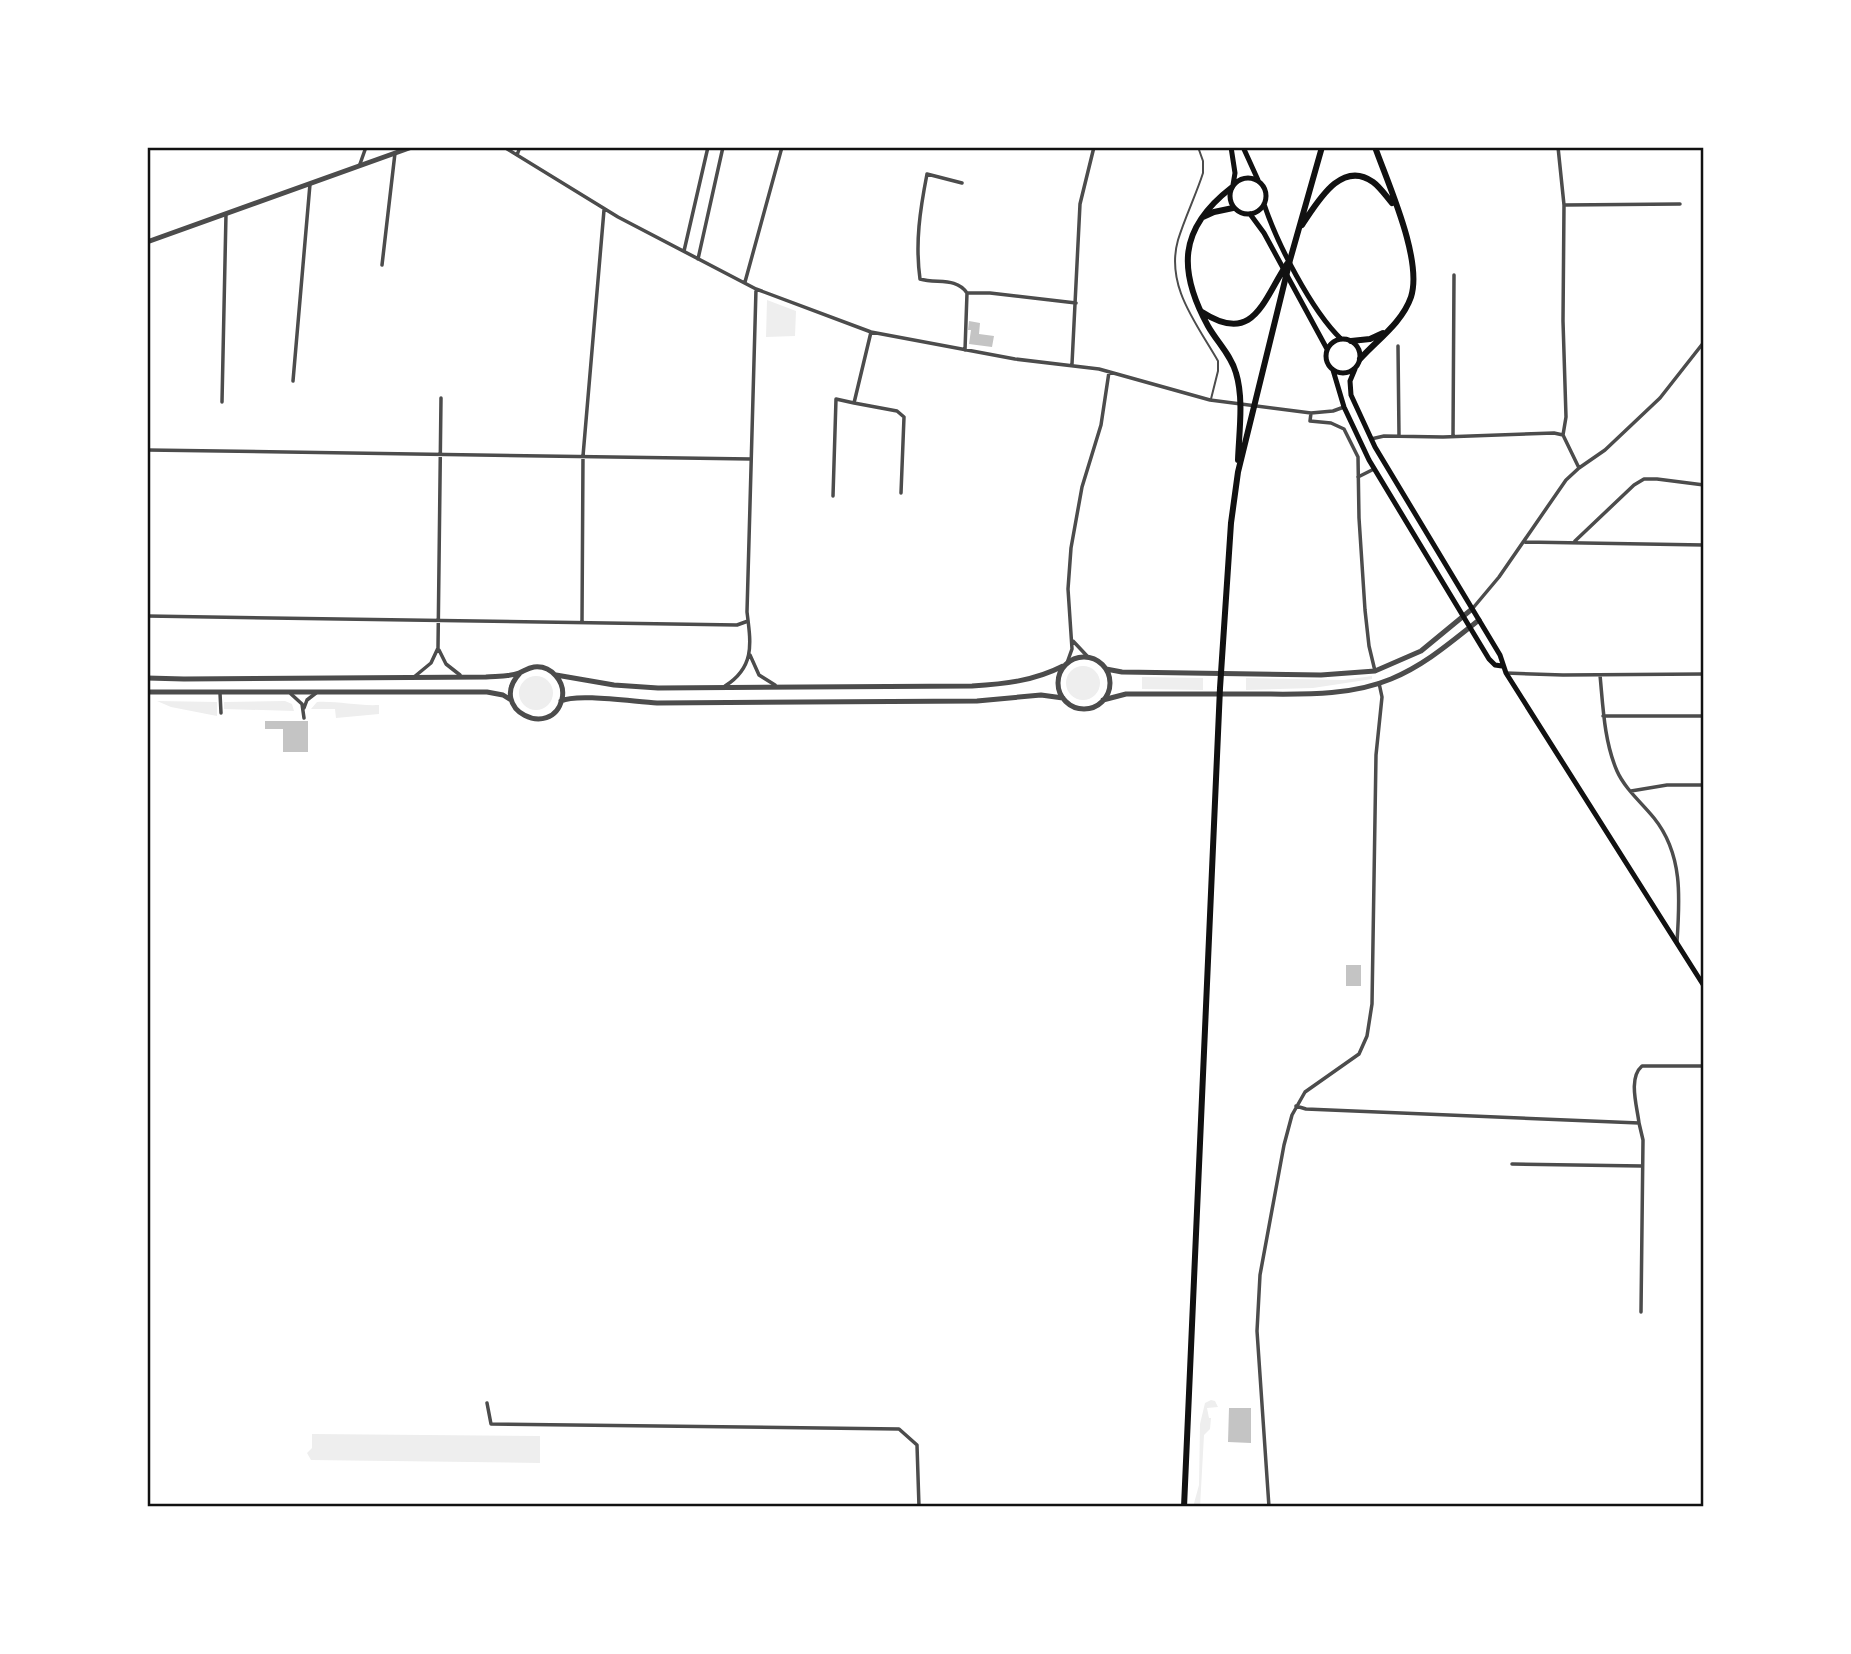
<svg xmlns="http://www.w3.org/2000/svg" width="1851" height="1654" font-family="Lora,serif">
<style>
.green{fill:#eee}
.building{fill:#c4c4c4}
.lines{fill:none;stroke-linecap:round;stroke-linejoin:round}
.service{stroke:#4c4c4c;stroke-width:2}
.minor{stroke:#4c4c4c;stroke-width:3.5}
.tertiary{stroke:#4c4c4c;stroke-width:5}
.secondary{stroke:#111;stroke-width:5}
.trunk{stroke:#111;stroke-width:6}
.neatline{fill:none;stroke:#111;stroke-width:2.5}
</style>
<rect width="100%" height="100%" fill="#fff"/>
<path class="green" d="M767,300L796,311L795,336L766,337Z
M1066 683a17 17 0 1 1 34 0a17 17 0 1 1-34 0Z
M1372,676V679L1313,688L1246,690V678L1344,680Z
M519 693a17 17 0 1 1 34 0a17 17 0 1 1-34 0Z
M1142,677L1203,678V690L1142,689Z
M157,701L217,702V716L171,707Z
M285,701L292,704L294,711L224,709V702Z
M317,702C338,701 357,706 379,705V714L336,718L335,709H311Z
M1211,1400L1215,1401L1218,1407L1207,1408L1209,1418H1211L1210,1429L1204,1435L1200,1507H1193L1199,1485L1200,1424L1205,1403Z
M312,1434L540,1436V1463L311,1460L307,1453L312,1448Z"/>
<path class="building" d="M969,321L980,323L979,334L994,336L992,347L969,344L971,330H968Z
M265,721H308V752H283V729H265Z
M1346,965H1361V986H1346Z
M1229,1408H1251V1443L1228,1442Z"/>
<g class="lines">
<path class="service" d="M1198,147L1203,161V173C1196,195 1185,217 1178,240C1165,286 1197,324 1218,361V371L1211,399"/>
<path class="minor" d="M504,147L618,217L756,289L871,332L1015,359L1099,369L1210,400L1311,413L1333,411L1344,407
M1558,147L1564,205L1563,321L1566,417L1563,435L1579,468
M517,155L520,147
M360,164L366,147
M962,183L927,174C920,210 915,243 920,279C937,284 956,277 967,293
M1564,205L1680,204
M684,251L708,147
M698,259L723,147
M382,265L395,153
M745,282L782,147
M967,293H990L1076,303
M871,332L854,403L897,411L904,417L901,493
M1398,346L1399,436
M965,350L967,293
M1072,364L1080,204L1094,147
M293,381L310,184
M222,402L226,214
M1311,413L1310,421L1331,423L1344,429L1358,457L1359,518L1365,610L1369,646L1375,671
M1453,437L1454,275
M1371,439L1384,436L1443,437L1554,433L1563,435
M147,450L751,459
M1358,477L1374,469
M833,496L836,399L854,403
M1575,541L1634,485L1644,479H1657L1704,485
M1523,542L1704,545
M1473,608L1499,577L1566,480L1579,468L1605,450L1660,398L1704,342
M147,616L737,625L748,621
M582,623L583,456L604,210
M1073,641L1088,657
M439,650L446,664L460,675
M750,655L759,675L775,685
M1067,663L1072,649L1068,589L1071,548L1082,487L1101,425L1109,372
M1506,673L1563,675L1704,674
M1600,675C1603,706 1604,741 1617,771C1625,789 1642,803 1654,818C1683,854 1680,898 1677,942
M414,677L431,663L438,648L441,398
M725,686C755,667 751,644 747,612L756,289
M220,693L221,713
M291,694L302,704L304,718
M304,708L307,700L316,693
M1603,716H1704
M1631,791L1667,785H1704
M1296,1106L1306,1109L1639,1123C1637,1106 1628,1078 1642,1066H1704
M1639,1123L1643,1140L1641,1312
M1512,1164L1642,1166
M487,1403L491,1424L899,1429L917,1445L919,1507
M1269,1507L1257,1331L1260,1275L1284,1145L1292,1115L1305,1092L1359,1054L1367,1036L1372,1004L1376,755L1382,697L1379,683"/>
<path class="tertiary" d="M147,242L412,147
M1058 683a26 26 0 1 1 52 0a26 26 0 1 1-52 0Z
M1106,669L1122,672L1321,675L1375,671L1421,651L1472,609
M556,675L614,685L658,688L972,686C1004,684 1034,681 1063,666
M147,678L184,679L486,677C496,676 509,677 519,673C524,671 528,668 534,667C551,665 566,682 562,699C552,741 486,709 520,673
M147,692H487L503,695L511,700
M1103,700L1126,694C1169,694 1211,694 1254,694C1299,694 1348,697 1391,679C1425,665 1451,642 1479,620
M561,701C577,693 635,702 657,703L977,701L1041,695L1063,698"/>
<path class="secondary" d="M1231,147L1235,173L1233,185
M1243,147L1258,180
M1230 196a18 18 0 1 1 36 0a18 18 0 1 1-36 0Z
M1264,204C1277,243 1311,310 1341,339
M1250,214L1264,233L1327,349
M1326 356a17 17 0 1 1 34 0a17 17 0 1 1-34 0Z
M1355,369L1350,381L1351,395L1375,447L1500,655L1506,673L1704,986
M1333,370L1344,407L1369,460L1489,659L1495,665L1502,666"/>
<path class="trunk" d="M1231,188C1178,229 1178,271 1208,326C1217,342 1231,355 1236,373C1244,399 1239,432 1238,460
M1203,217L1214,212L1233,208
M1302,225C1317,203 1341,159 1373,182C1380,187 1386,196 1392,203
M1202,312C1254,346 1263,300 1287,264
M1351,341L1370,339L1383,333
M1360,359C1377,340 1402,323 1411,297C1423,260 1388,184 1375,147
M1184,1507L1220,688L1231,523L1238,472L1290,260L1322,147"/>
</g>
<rect width="1851" height="1654" fill="none" stroke="#ffffff" stroke-width="298"/>
<rect x="149" y="149" width="1553" height="1356" class="neatline"/>
</svg>
